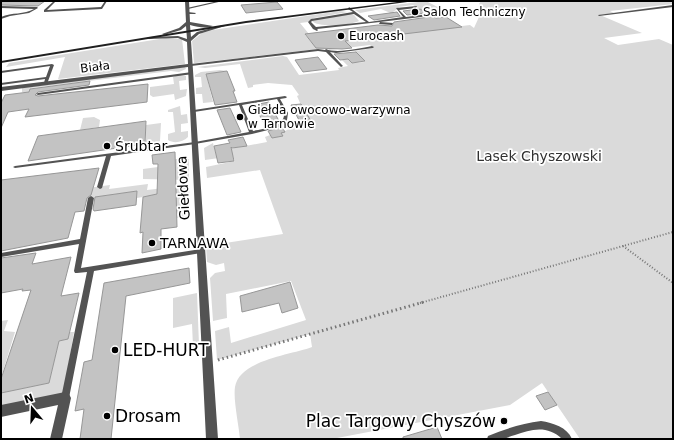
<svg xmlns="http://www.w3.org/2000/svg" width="674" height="440" font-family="'DejaVu Sans',sans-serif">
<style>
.green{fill:#dadada}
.building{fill:#c3c3c3;stroke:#979797}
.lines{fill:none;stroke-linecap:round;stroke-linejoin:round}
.path-far1{stroke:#757575;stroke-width:2;stroke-dasharray:1 2;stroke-linecap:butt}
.path{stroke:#757575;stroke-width:3;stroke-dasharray:1.5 3;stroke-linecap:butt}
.service{fill:#535353;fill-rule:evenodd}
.minor{fill:#535353;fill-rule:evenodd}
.secondary{fill:#202020;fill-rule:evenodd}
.poi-dot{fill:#000;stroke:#fff;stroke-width:1.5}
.labels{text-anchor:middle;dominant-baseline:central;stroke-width:3.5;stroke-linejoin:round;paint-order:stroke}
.far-poi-label{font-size:12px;fill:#000;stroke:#fff;text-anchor:start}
.far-street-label{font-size:12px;fill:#000;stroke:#fff}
.poi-label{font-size:14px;fill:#000;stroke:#fff;text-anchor:start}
.park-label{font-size:14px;fill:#313131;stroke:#fff}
.street-label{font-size:14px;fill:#000;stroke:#fff}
.near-poi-label{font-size:17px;fill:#000;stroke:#fff;text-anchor:start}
</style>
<rect width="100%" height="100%" fill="#fff"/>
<path class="green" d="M426,1L451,14L445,13L431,15L413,5L398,7L399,8L393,12L403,17H400L381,9L360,13L355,10Z
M481,1H673V4L610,11L614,13L600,15L642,33L604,38L618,45L659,39L673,45V439H580L542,383L510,405L337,438L240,439C239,426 233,399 235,387C239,360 291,355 312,347L310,334L217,360L215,331L229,327L231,343L306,320L291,281L226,294L227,318L213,321L210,278L215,273L225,271L224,263L216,265L207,262L206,246L283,234L260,170L207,178L206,167L235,161L233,156L205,160L204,148L213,143L216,155L224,150L267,142L265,137L270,135L272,138L282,136L281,133L297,125L302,126L308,115L304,112L297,96L299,95L292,85L268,83L253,85V87L248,88L240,64L205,68L197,67L283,56L287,57L299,75L339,70L338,68L348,66L342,60L348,59L352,63L365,62L355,51L374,48L370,45L329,50L327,48L196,63H194L192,41L202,33L213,30L340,11L348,12L314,18L308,22L300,23L309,34L305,35L311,42L316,41L319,44L470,25L474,28L483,8L479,4Z
M349,14L354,15L359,21C352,25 318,28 312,21Z
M166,38L182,39L185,64L58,79L65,57L6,67L9,63Z
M185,67L186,69L179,72L171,71L31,88L29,92H22V87Z
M220,70L227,71L206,74L213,102L203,103L202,94H196V88L202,87L201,77H195V75L201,72Z
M178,75L186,76V80L179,81L180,90L187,89L186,96L175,100L174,94L153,97L150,95V87L174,84L173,77Z
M180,106L181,115L187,114L188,123L181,124V132L188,131V137C183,142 174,144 168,140V134L175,132L173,112H168V110Z
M94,117L100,120L99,127L80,130L83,118Z
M161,123L160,141L155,145H146V125Z
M174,159H189V180L143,179V169L158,167V178L174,175Z
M148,184L147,190L189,185L190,216L176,218V191L137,198V191L84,199L1,200L110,185L109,189Z
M197,293L199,345L193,347L192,324L173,328V298Z
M8,320L4,331L15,332L1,378V321Z
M70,332H74L62,402L1,409V393L49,383L59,341L68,339Z"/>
<path class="building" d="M1,1H45L38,6L1,5Z
M277,2L283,9L246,13L241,5Z
M420,9L427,13L407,15L403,11Z
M397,12L400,16L374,20L368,16Z
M430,15L436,18L446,17L462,27L345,41L352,48L342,49L316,48L305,34L378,25L392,26L394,22L429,17Z
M356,52L365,61L352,63L348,59L340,60L334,54Z
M318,57L327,69L303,72L295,60Z
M227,71L235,91H233L237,102L215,105L206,74Z
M90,81L89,85L38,92L35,95L38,96L148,84L147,102L25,117L29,109L8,112L1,128V103L5,95L29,92L30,89Z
M269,102L279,121L266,127L254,105Z
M301,104L311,121L303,119L300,122L291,105Z
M230,108L241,132L227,135L217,110Z
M146,121L145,144L28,161L38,136Z
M282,127L285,132L281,133L283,136L272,138L268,131Z
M243,137L247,146L232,148L231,147L234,161L218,163L214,146L230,143L228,140Z
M175,152L177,227L161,229V249L142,253L143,232L140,233L143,197L157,194L158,164H153L152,155Z
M99,168L91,195L87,198L84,211L75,212L68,238L1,251V180Z
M137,191L136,205L94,211L93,209L95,197Z
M36,253L32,264L71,257L61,296L79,293L68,339L59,341L49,383L1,393V379L31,290L22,291L23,289L1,293V258Z
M189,268L190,283L126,296L111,439H80L84,409L75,411L84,362L92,360L104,283Z
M290,282L298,308L282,313L279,303L242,312L240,296Z
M548,392L557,405L545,410L536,396Z
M437,427L442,439H403V437Z"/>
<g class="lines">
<path class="path-far1" d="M623,246L673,283
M420,303L673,232"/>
<path class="path" d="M218,360L424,302"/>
<path class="service" d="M54,1H56L47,10L101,7L105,1H107L102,9L44,12V10Z
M218,1H223L188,9L187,8Z
M673,5V7L599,16L598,15Z
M1,6L37,7L38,8L29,13L10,16L1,19V17C12,12 24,15 34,9L1,8Z
M417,6L416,8L399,10L406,17L428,14L429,16L380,22L393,23L392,25L379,24L380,22L317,29L318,30L317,31L313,29L308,22L311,19L353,12L348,9L349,7L369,22L403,17L396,8ZM354,14L366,22L316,27L311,22L312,21Z
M188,12L196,13L195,14H187Z
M372,46L374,47L373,48L336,53L330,52L342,65L343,66L341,67L326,52L318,51L191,66L189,65L191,64L318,49L325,50L326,49C337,54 360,48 372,46Z
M52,64L54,65L47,84L44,83L45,79L1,85V83L46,77L50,66L1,73V71Z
M192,72H193V74L38,95L36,94L38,93Z
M285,96L287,97L286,98L280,99L288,113L287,120L280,127L252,134L195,144L111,156L102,188L100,189L97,187L106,156L15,168L13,167L15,166L195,142L249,132L239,105L194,112L192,111L194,110ZM277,99C279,103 283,109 284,114C285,127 263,129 253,131L242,105Z
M91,196L94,198L81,268L201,249L203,250L204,251L203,252L201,253L94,271L69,398L68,401L65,402L62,401L61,398L87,272L77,273H75L74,271L79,244L1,257V253L80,239L88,198Z
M541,421C553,423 567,427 572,439H562C548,425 531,429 515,435C511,436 507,438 503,439C498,440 492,439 487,439L488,436C505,429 523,423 541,421Z"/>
<path class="minor" d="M185,1H189L190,22L213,26C206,29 198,27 190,25L191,37L197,32L223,25L225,26L199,34L191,41L218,439H206L188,67L1,91V87L188,64L187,42L178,38L149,39L147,38L149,37L178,36L187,39L186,26L181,30L164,35L162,34L179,28L186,22Z
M65,392L69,394L71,398L62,439H50L58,405L1,417V405Z"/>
<path class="secondary" d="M405,1H415L246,23L1,63V61L246,21Z"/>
</g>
<g class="poi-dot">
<circle cx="415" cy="12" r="4"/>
<circle cx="341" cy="36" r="4"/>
<circle cx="240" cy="117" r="4"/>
<circle cx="107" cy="146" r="4"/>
<circle cx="152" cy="243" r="4"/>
<circle cx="115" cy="350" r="4"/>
<circle cx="107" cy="416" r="4"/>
<circle cx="504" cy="421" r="4"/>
</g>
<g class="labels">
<g class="far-poi-label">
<text x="423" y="12">Salon Techniczny</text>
<text x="349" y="36">Eurocash</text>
<text x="248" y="110">Giełda owocowo-warzywna<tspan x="248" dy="14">w Tarnowie</tspan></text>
</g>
<g class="far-street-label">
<text transform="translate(95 67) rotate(-7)">Biała</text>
</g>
<g class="poi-label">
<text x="115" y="146">Śrubtar</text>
<text x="160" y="243">TARNAWA</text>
</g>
<g class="park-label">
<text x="539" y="156">Lasek Chyszowski</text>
</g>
<g class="street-label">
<text transform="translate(183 188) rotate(-93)">Giełdowa</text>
</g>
<g class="near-poi-label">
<text x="123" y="350">LED-HURT</text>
<text x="115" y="416">Drosam</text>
<text x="496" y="421" text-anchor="end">Plac Targowy Chyszów</text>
</g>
</g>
<rect width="674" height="440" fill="none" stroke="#000000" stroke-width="4"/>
<g transform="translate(32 408) rotate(341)" stroke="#ffffff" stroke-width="3" paint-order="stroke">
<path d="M0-3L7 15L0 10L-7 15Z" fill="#000000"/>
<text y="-6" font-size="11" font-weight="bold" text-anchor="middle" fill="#000000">N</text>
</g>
</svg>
